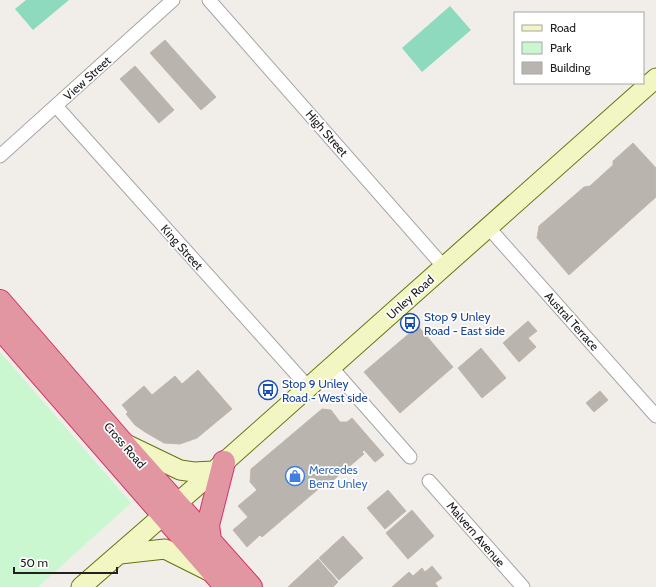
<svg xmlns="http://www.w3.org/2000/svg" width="656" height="587" font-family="Cabin,sans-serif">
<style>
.park{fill:#caf7cf}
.pitch{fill:#8ddabe}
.building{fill:#bab4ae;stroke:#c2b6ac}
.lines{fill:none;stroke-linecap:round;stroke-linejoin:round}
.street-casing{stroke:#a5a5a5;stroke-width:15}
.secondary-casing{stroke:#66740d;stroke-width:21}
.highway-casing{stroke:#d03465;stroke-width:24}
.street{stroke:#fff;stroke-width:13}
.secondary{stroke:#f2f6c2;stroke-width:19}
.highway{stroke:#e296a2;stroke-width:22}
.labels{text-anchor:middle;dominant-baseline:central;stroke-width:3.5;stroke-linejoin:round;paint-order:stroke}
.street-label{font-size:12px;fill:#212121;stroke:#fff}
.transit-label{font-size:12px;fill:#164399;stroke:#fff;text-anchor:start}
.shop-label{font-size:12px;fill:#366cbe;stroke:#fff;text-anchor:start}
</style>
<rect width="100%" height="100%" fill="#f1eee9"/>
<path class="park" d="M0,352L131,503L38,587H0Z"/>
<path class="pitch" d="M26,0H69L33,30L15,9Z
M450,6L471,30L422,72L402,48Z"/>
<path class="building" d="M165,40L216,97L201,110L150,53Z
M135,66L174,110L159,123L120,79Z
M633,143L656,168V197L569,275L537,238L539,226L584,187L590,186L613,165V161Z
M528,321L537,331L528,338L536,347L519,362L503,343Z
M418,326L453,367L400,413L364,372Z
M481,348L506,378L482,398L458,368Z
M198,370L232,409L197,438L180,444L164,443L145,432L135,425L126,414L128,412L122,405L144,386L152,395L175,376L182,384Z
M600,391L608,400L594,412L586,403Z
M322,409L331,410L340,422H347L352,418L384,455L375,462L364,450L362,452L364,454L325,487L323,485L262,537L260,535L247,547L233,530L248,517L238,506L257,490L250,482L251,469Z
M388,490L406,511L385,529L367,508Z
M412,510L434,536L408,559L386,533Z
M343,536L363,558L339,580L319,558Z
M318,559L338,582L333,587H288Z
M432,566L442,578L435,583L438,587H392L409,572L413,576L422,568L425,572Z"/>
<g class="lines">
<g class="street-casing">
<path id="street" d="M209,0L444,267
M56,106L308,387
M0,156L173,0
M488,227L656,416
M331,367L410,457
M429,481L523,587"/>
</g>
<g class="secondary-casing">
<path id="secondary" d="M126,444L180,470L194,472L213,471
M120,554L165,549L211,572
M81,587L229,458L656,78"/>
</g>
<g class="highway-casing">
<path id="highway" d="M0,301L121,441L251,587
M0,328L226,587
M210,540L208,525L224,462"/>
</g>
<use href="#street" class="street"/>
<use href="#secondary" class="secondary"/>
<use href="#highway" class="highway"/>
</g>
<defs>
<g id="bus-ring" transform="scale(1)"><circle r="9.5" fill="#fff" stroke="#1a4fb4" stroke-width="1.5"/><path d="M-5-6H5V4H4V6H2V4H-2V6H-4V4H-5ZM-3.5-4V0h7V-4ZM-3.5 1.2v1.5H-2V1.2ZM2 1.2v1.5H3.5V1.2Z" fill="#1a4fb4"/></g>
<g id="shop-ring" transform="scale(1)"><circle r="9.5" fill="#fff" stroke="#3f7fe0" stroke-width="1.5"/><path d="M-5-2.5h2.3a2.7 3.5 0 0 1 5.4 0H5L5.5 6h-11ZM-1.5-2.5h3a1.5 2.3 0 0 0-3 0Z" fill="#3f7fe0"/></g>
</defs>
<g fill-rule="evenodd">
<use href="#bus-ring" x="410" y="323"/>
<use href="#bus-ring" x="268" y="390"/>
<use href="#shop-ring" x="295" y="476"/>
</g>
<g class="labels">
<g class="street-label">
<text transform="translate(87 78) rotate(-42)">View Street</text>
<text transform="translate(327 133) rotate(49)">High Street</text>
<text transform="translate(182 247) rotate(48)">King Street</text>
<text transform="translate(410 297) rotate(-42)">Unley Road</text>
<text transform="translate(572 321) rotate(48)">Austral Terrace</text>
<text transform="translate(125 445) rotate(49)">Cross Road</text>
<text transform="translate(476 534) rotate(49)">Malvern Avenue</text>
</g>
<g class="transit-label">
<text x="424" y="316">Stop 9 Unley<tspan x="424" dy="14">Road - East side</tspan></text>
<text x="282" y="383">Stop 9 Unley<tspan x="282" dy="14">Road - West side</tspan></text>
</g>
<g class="shop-label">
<text x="309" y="469">Mercedes<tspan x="309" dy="14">Benz Unley</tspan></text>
</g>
</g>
<rect x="514" y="12" width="130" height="72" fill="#ffffff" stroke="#a6a6a6"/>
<rect x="522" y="25" width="20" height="6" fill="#f2f6c2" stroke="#a6a6a6"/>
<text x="550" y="32" font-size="12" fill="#212121">Road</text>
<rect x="522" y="42" width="20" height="12" fill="#caf7cf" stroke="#a6a6a6"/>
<text x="550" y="52" font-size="12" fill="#212121">Park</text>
<rect x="522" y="62" width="20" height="12" fill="#bab4ae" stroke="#a6a6a6"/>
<text x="550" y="72" font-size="12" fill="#212121">Building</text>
<path d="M14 567v6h103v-6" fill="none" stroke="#212121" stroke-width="2"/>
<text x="20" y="567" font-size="12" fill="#212121" stroke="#ffffff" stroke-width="3" paint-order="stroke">50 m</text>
</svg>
